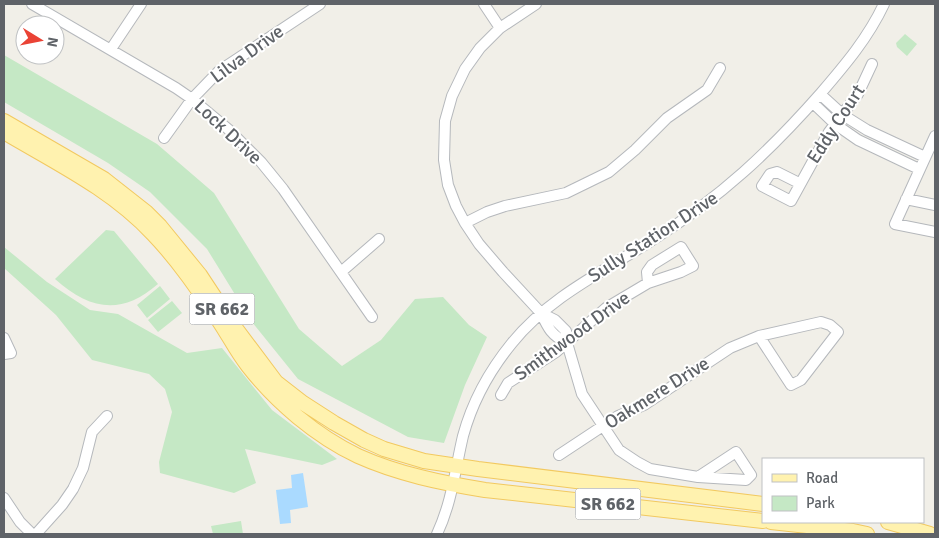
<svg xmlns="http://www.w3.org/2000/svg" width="939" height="538" font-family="Signika,sans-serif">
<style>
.green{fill:#c5e8c5}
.water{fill:#aadaff}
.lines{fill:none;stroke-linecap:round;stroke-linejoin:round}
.minor-casing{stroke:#b5b8bc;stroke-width:12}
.major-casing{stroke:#f2c960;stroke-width:16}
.minor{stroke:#fff;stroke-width:10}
.major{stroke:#fff2af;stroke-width:14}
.labels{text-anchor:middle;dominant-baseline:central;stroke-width:4;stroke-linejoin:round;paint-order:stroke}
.shield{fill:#fff;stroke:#8f9295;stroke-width:1}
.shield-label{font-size:18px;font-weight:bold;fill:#5f6368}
.street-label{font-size:19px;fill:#5f6368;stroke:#fff}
</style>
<rect width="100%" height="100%" fill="#f1efe8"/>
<path class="green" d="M905,34L917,44L907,56L897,47L896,43Z
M4,55L157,144L214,193L299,329L342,366L381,340L415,299L443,297L469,325L487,337L465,385L444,443L408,437L298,379L252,322L207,249L150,192L108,163L4,102Z
M106,230L114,231L158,284C121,316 90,310 55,279Z
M4,247L47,282L90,310L118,314L187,353L222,348L272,410L337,459L322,465L245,449L256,483L234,493L160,473L159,462L172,412L165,389L149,374L92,360L56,315L4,268Z
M160,286L170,299L147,318L137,305Z
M172,301L182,313L158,332L148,320Z
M241,521L243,534H213L211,526Z"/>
<path class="water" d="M303,473L308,507L290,510L291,523L280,524L276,490L292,488L291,475Z"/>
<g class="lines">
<g class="minor-casing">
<path id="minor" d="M32,4L176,88L192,99L228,129L261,162L283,189L372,317
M484,4L500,28
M536,4L500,28L480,48L465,69L452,96L445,121L444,160L448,185L456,206L465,223L479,244L503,272L541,313L555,320L566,331L567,343L582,394L619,450L637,462L650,469L698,477L746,480L751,475L736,452L698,477
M111,49L141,4
M820,94L843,115L867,130L925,157
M813,103L835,124L858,140L919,169
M935,136L895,224L935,232
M164,138L192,99L219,71L320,4
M799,183L777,172L770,174L762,186L791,201L829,132L858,94L872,64
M906,199L935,205
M465,223L487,212L505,206L566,193L609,172L635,150L667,118L707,90L720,68
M341,272L379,239
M541,313C548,328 551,335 567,343
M4,338L11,353L4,354
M501,395L508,383L556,352L606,308L648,283L681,272L693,266L681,247L652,265L647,272L648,283
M559,455L618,416L644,405L730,348L759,336L821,322L830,325L838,332L801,380L791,385L759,336
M4,498L20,522L32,534
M36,534L62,505L73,489L83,468L92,432L107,416
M437,534C452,502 455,470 463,436C472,403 490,370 512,343C550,296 605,271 654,239C721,197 769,152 821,93C845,65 868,38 884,4"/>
</g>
<g class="major-casing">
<path id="major" d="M4,121L104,179L146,212L160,226L200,275L231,322L276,382L303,403L334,423L364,440L384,449L424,461L478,469L763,504
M4,132C56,163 111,189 153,234C178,260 199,291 219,321C229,336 237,352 248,366C276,402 316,436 358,456C398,474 442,483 485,490L763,521
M771,522L853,531L867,534
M888,522L930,534"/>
</g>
<use href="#minor" class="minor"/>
<use href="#major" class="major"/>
</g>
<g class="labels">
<g class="shield">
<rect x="189.5" y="293.5" width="65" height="31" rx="4"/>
<rect x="575.5" y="488.5" width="65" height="31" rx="4"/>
</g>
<g class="shield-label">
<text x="222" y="309">SR 662</text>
<text x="608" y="504">SR 662</text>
</g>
<g class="street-label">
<text transform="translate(247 54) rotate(-36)">Lilva Drive</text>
<text transform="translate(836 124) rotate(-57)">Eddy Court</text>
<text transform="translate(228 132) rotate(43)">Lock Drive</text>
<text transform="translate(653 237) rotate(-33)">Sully Station Drive</text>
<text transform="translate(572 336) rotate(-36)">Smithwood Drive</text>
<text transform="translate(657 393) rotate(-32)">Oakmere Drive</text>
</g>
</g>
<rect width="939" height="538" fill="none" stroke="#5f6368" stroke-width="10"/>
<rect x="762" y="458" width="162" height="65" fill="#ffffff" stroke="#bfc1c3"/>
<rect x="772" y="474" width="25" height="8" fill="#fff2af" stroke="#bfc1c3"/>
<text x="806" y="483" font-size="15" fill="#5f6368">Road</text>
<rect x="772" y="496" width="25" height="15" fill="#c5e8c5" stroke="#bfc1c3"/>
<text x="806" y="508" font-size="15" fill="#5f6368">Park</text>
<g transform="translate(40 40) rotate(100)"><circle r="24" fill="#ffffff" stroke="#bfc1c3"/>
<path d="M0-4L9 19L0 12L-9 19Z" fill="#ea4335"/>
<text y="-8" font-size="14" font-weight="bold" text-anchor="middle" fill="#5f6368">N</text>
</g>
</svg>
